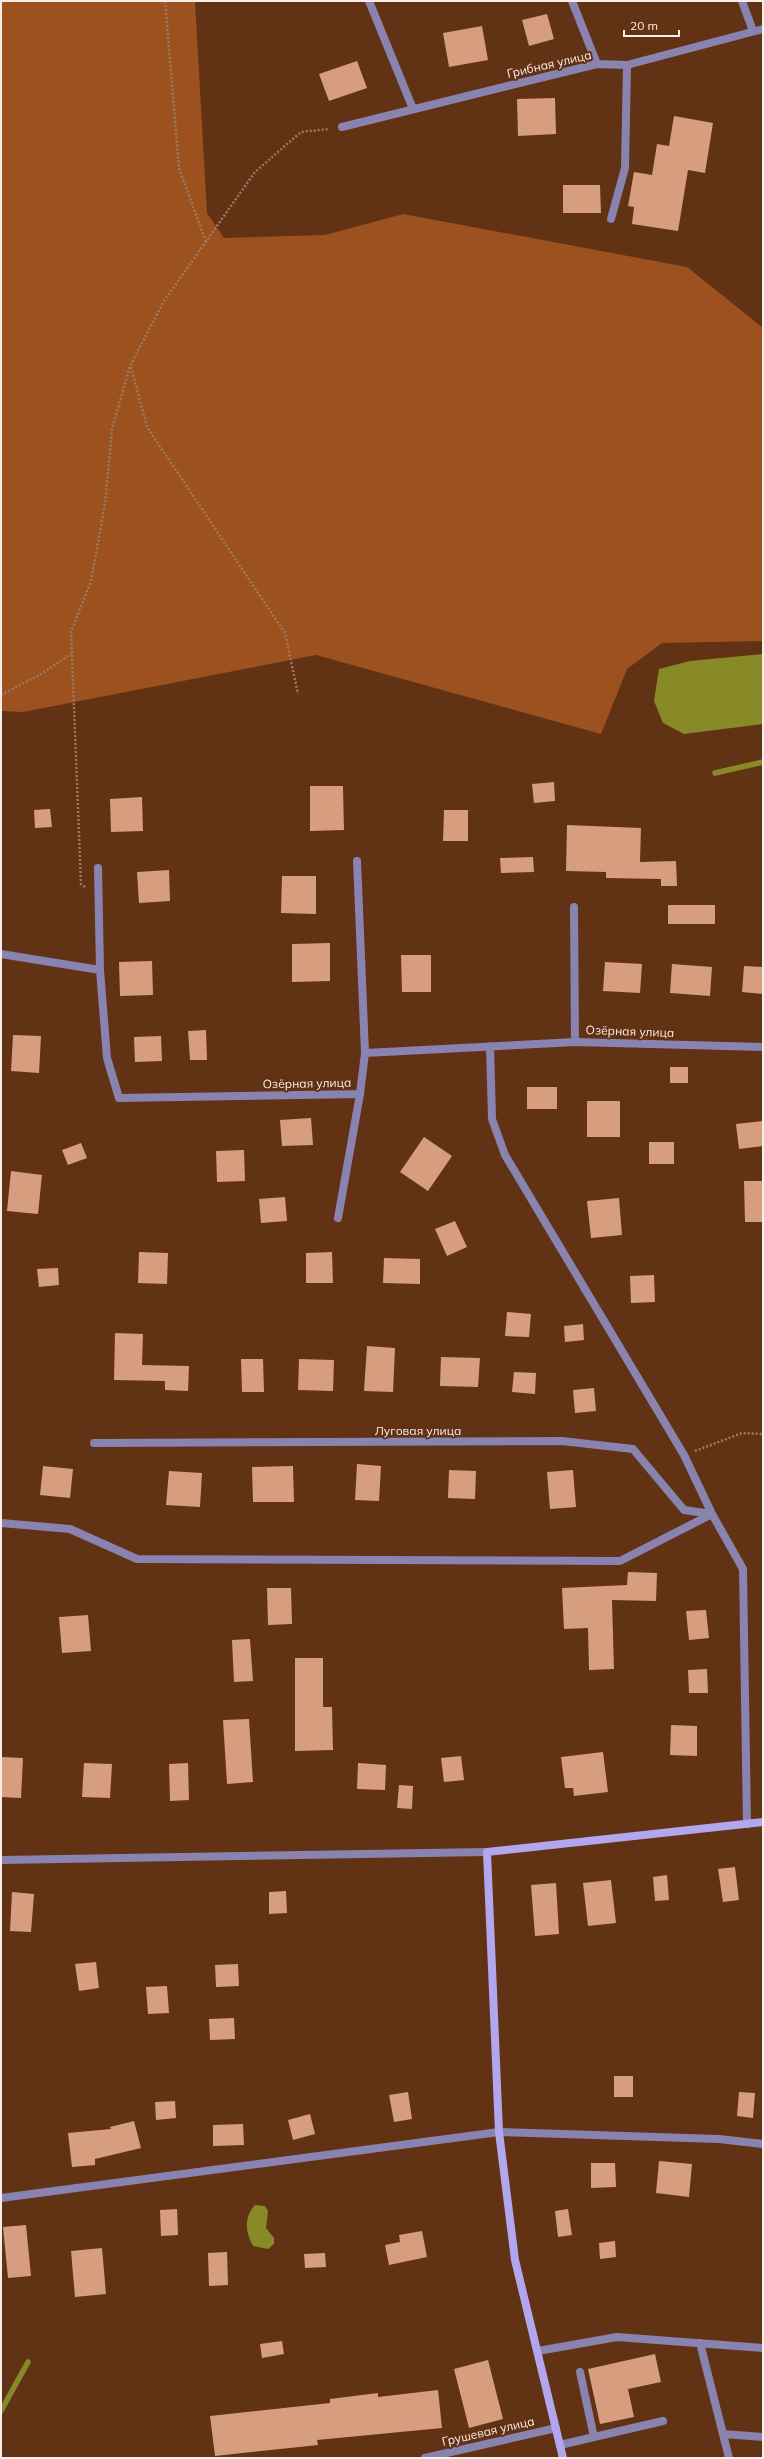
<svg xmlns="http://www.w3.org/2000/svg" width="764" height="2459" font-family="Mulish,sans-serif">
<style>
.forest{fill:#9d511e}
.water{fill:#878a27}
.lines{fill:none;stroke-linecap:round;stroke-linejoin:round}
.stream{stroke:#878a27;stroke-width:5.5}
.building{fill:#d69e7e}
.path{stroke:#9c7a66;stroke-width:2.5;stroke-dasharray:2 2;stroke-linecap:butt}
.lane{stroke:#8983b0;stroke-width:8}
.street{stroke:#8983b0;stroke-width:8}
.secondary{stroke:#b2a7ee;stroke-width:8}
.labels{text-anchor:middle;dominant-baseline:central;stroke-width:4;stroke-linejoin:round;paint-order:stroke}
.street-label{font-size:12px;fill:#fbeee8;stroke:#613214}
</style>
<rect width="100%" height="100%" fill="#613214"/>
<path class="forest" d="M1,1H195L207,213L224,238L325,235L403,214L687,267L763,328V641L662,643L627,669L601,734L316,655L23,712L1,711Z"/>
<path class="water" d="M763,654V724L684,734L663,723L654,701L659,669L690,661Z
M255,2205L265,2206L268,2211L266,2228L274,2238V2244L268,2249L253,2246C245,2232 244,2217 255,2205Z"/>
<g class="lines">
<path class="stream" d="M715,773L763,762
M1,2411L28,2362"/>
</g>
<path class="building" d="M547,14L554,39L529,46L522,20Z
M482,26L488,60L449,67L443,33Z
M357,61L367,88L329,101L319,74Z
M555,98L556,134L518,136L517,99Z
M674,116L713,123L705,173L688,170L678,231L632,224L634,207L628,206L634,172L652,175L657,144L669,146Z
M563,185H600L601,213H563Z
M554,782L555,801L534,803L532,784Z
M310,786H343L344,830L310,831Z
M142,797L143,831L111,832L110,799Z
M50,809L52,827L35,828L34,810Z
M444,810H468V841H443Z
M567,825L641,828L640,862L676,861L677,886H661V879L606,878V872L566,871Z
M533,857L534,872L501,873L500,858Z
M169,870L170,901L139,903L137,872Z
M282,876H316V914L281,913Z
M668,905H715V924H668Z
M330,943V981L292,982V944Z
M401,955H431V992H402Z
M152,961L153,995L120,996L119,962Z
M605,962L642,964L640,993L603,991Z
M672,964L712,967L710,996L670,993Z
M744,966L763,967V994L742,992Z
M206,1030L207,1060H190L188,1031Z
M13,1035L41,1036L39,1073L11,1071Z
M161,1036L162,1061L135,1062L134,1037Z
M670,1067H688V1083H670Z
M527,1087H557V1109H527Z
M587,1101H620V1137H587Z
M311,1118L313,1145L282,1146L280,1120Z
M763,1121V1146L739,1149L736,1124Z
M424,1137L452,1156L428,1191L400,1172Z
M649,1142H674V1164H649Z
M81,1143L87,1158L68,1165L62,1150Z
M244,1150L245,1181L217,1182L216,1151Z
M11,1171L42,1175L38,1214L7,1211Z
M744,1181H763V1222H745Z
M285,1197L287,1221L261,1223L259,1199Z
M619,1198L622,1235L591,1238L587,1201Z
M455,1221L467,1247L447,1256L435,1229Z
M139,1252L168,1253L167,1284L138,1283Z
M332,1252L333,1283H306V1253Z
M384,1258L420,1259V1284L383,1283Z
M58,1268L59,1285L39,1287L37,1269Z
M654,1275L655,1302L631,1303L630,1276Z
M507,1312L531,1314L529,1337L505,1336Z
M583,1324L584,1340L565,1342L564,1326Z
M115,1333L143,1334L142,1365L189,1366L188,1391L165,1390V1381L114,1380Z
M367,1346L395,1348L393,1392L364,1391Z
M441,1357L480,1358L478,1387L440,1386Z
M241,1359H263L264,1392H242Z
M299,1359L334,1360L333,1391L298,1390Z
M514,1372L536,1373L535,1394L512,1392Z
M594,1388L596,1411L575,1413L573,1390Z
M357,1464L381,1466L379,1501L355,1500Z
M43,1466L73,1469L70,1498L40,1495Z
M293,1466L294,1502H253L252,1467Z
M449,1470L476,1471L475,1499L448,1498Z
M573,1470L576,1507L550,1509L547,1472Z
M169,1471L202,1473L200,1507L166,1505Z
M628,1572L657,1573L656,1601L612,1600L614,1669L589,1670L588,1628L564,1629L562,1588L627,1585Z
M267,1588H291L292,1624L268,1625Z
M706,1610L709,1638L689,1640L686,1611Z
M88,1615L91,1651L62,1653L59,1617Z
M250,1639L253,1681L234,1682L232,1640Z
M295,1658H323V1707H332L333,1750L295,1751Z
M707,1669L708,1693H689L688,1670Z
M249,1719L253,1782L227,1784L223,1720Z
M671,1725L697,1726V1756L670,1755Z
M603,1752L608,1792L574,1796L573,1788H565L561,1757Z
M461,1756L464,1780L444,1782L441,1758Z
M1,1757L23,1758L21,1798L1,1797Z
M84,1763L112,1764L110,1798L82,1797Z
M188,1763L189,1800L170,1801L169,1764Z
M358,1763L386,1765L385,1790L357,1789Z
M399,1785L413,1786L412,1809L397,1808Z
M735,1867L739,1900L723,1902L718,1869Z
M667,1875L669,1900L655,1901L653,1877Z
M611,1880L616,1923L588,1926L583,1883Z
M556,1883L559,1934L535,1936L531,1885Z
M286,1891L287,1913L269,1914V1892Z
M12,1892L34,1894L31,1932L10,1931Z
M96,1962L99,1988L79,1991L75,1964Z
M238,1964L239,1986L216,1987L215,1965Z
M167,1986L169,2013L148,2014L146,1987Z
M234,2018L235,2039L210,2040L209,2019Z
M614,2076H633V2097H614Z
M408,2092L412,2119L394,2122L389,2095Z
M739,2092L755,2093L753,2118L737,2116Z
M175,2101L176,2118L156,2120L155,2102Z
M310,2114L315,2134L293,2140L288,2120Z
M134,2121L141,2148L95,2159V2165L72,2167L68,2133L111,2129L110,2127Z
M243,2124L244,2145L213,2146V2125Z
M659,2161L692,2164L689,2197L656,2193Z
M591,2163H615L616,2187L591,2188Z
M177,2209L178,2235L161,2236L160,2210Z
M568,2209L572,2235L558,2237L555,2211Z
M26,2225L31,2276L8,2278L3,2227Z
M422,2231L427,2257L389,2265L385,2245L400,2242L399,2235Z
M615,2241L616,2257L600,2259L599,2243Z
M102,2248L106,2294L75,2297L71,2251Z
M227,2252L228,2285L209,2286L208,2253Z
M325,2253L326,2267L305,2268L304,2254Z
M282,2341L284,2354L262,2358L260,2344Z
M655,2354L661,2382L628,2389L634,2417L600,2424L588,2369Z
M488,2360L503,2419L469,2428L454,2369Z
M438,2390L442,2428L317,2440L318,2445L215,2456L210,2416L330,2403V2399L378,2393V2397Z"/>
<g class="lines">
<path class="path" d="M165,1L179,168L206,242
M131,367L147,427L285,633L298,694
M1,695L41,674L71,654
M85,887L81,884L71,632L91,581L105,504L112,429L130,366L164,301L255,172L301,132L329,129
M695,1451L742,1433L763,1434"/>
<path class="lane" d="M369,1L413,109
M572,1L597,64
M742,1L753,31
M342,127L597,64L627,65L763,29
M611,219L625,168L627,65
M357,861L365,1053
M574,907L575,1042
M338,1218L360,1094
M594,2437L663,2421
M560,2445L594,2437L580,2372
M425,2458L556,2428"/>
<path class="street" d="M98,868L100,970L107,1058L119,1098L360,1094L365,1053L575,1042L763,1047
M1,954L100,970
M94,1443L562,1441L633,1449L684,1510L712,1514L743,1569L747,1824
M1,1523L70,1529L137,1559L620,1561L712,1514L684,1455L505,1155L492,1119L490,1046
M1,1860L487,1852
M1,2198L499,2132L719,2139L763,2144
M700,2343L729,2458
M538,2351L617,2337L763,2348
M723,2434L763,2437"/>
<path class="secondary" d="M563,2458L515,2260L499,2132L487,1852L763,1822"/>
</g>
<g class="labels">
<g class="street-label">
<text transform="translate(549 64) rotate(-13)">Грибная улица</text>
<text transform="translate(630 1031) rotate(2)">Озёрная улица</text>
<text transform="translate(307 1083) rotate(-1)">Озёрная улица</text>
<text x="418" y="1430">Луговая улица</text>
<text transform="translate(488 2431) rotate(-13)">Грушевая улица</text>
</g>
</g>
<rect width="764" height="2459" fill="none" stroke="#fbeee8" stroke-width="4"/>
<path d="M624 30v6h55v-6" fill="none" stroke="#fbeee8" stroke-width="2"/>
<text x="630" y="30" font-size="12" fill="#fbeee8" stroke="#613214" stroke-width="3" paint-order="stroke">20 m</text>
</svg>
